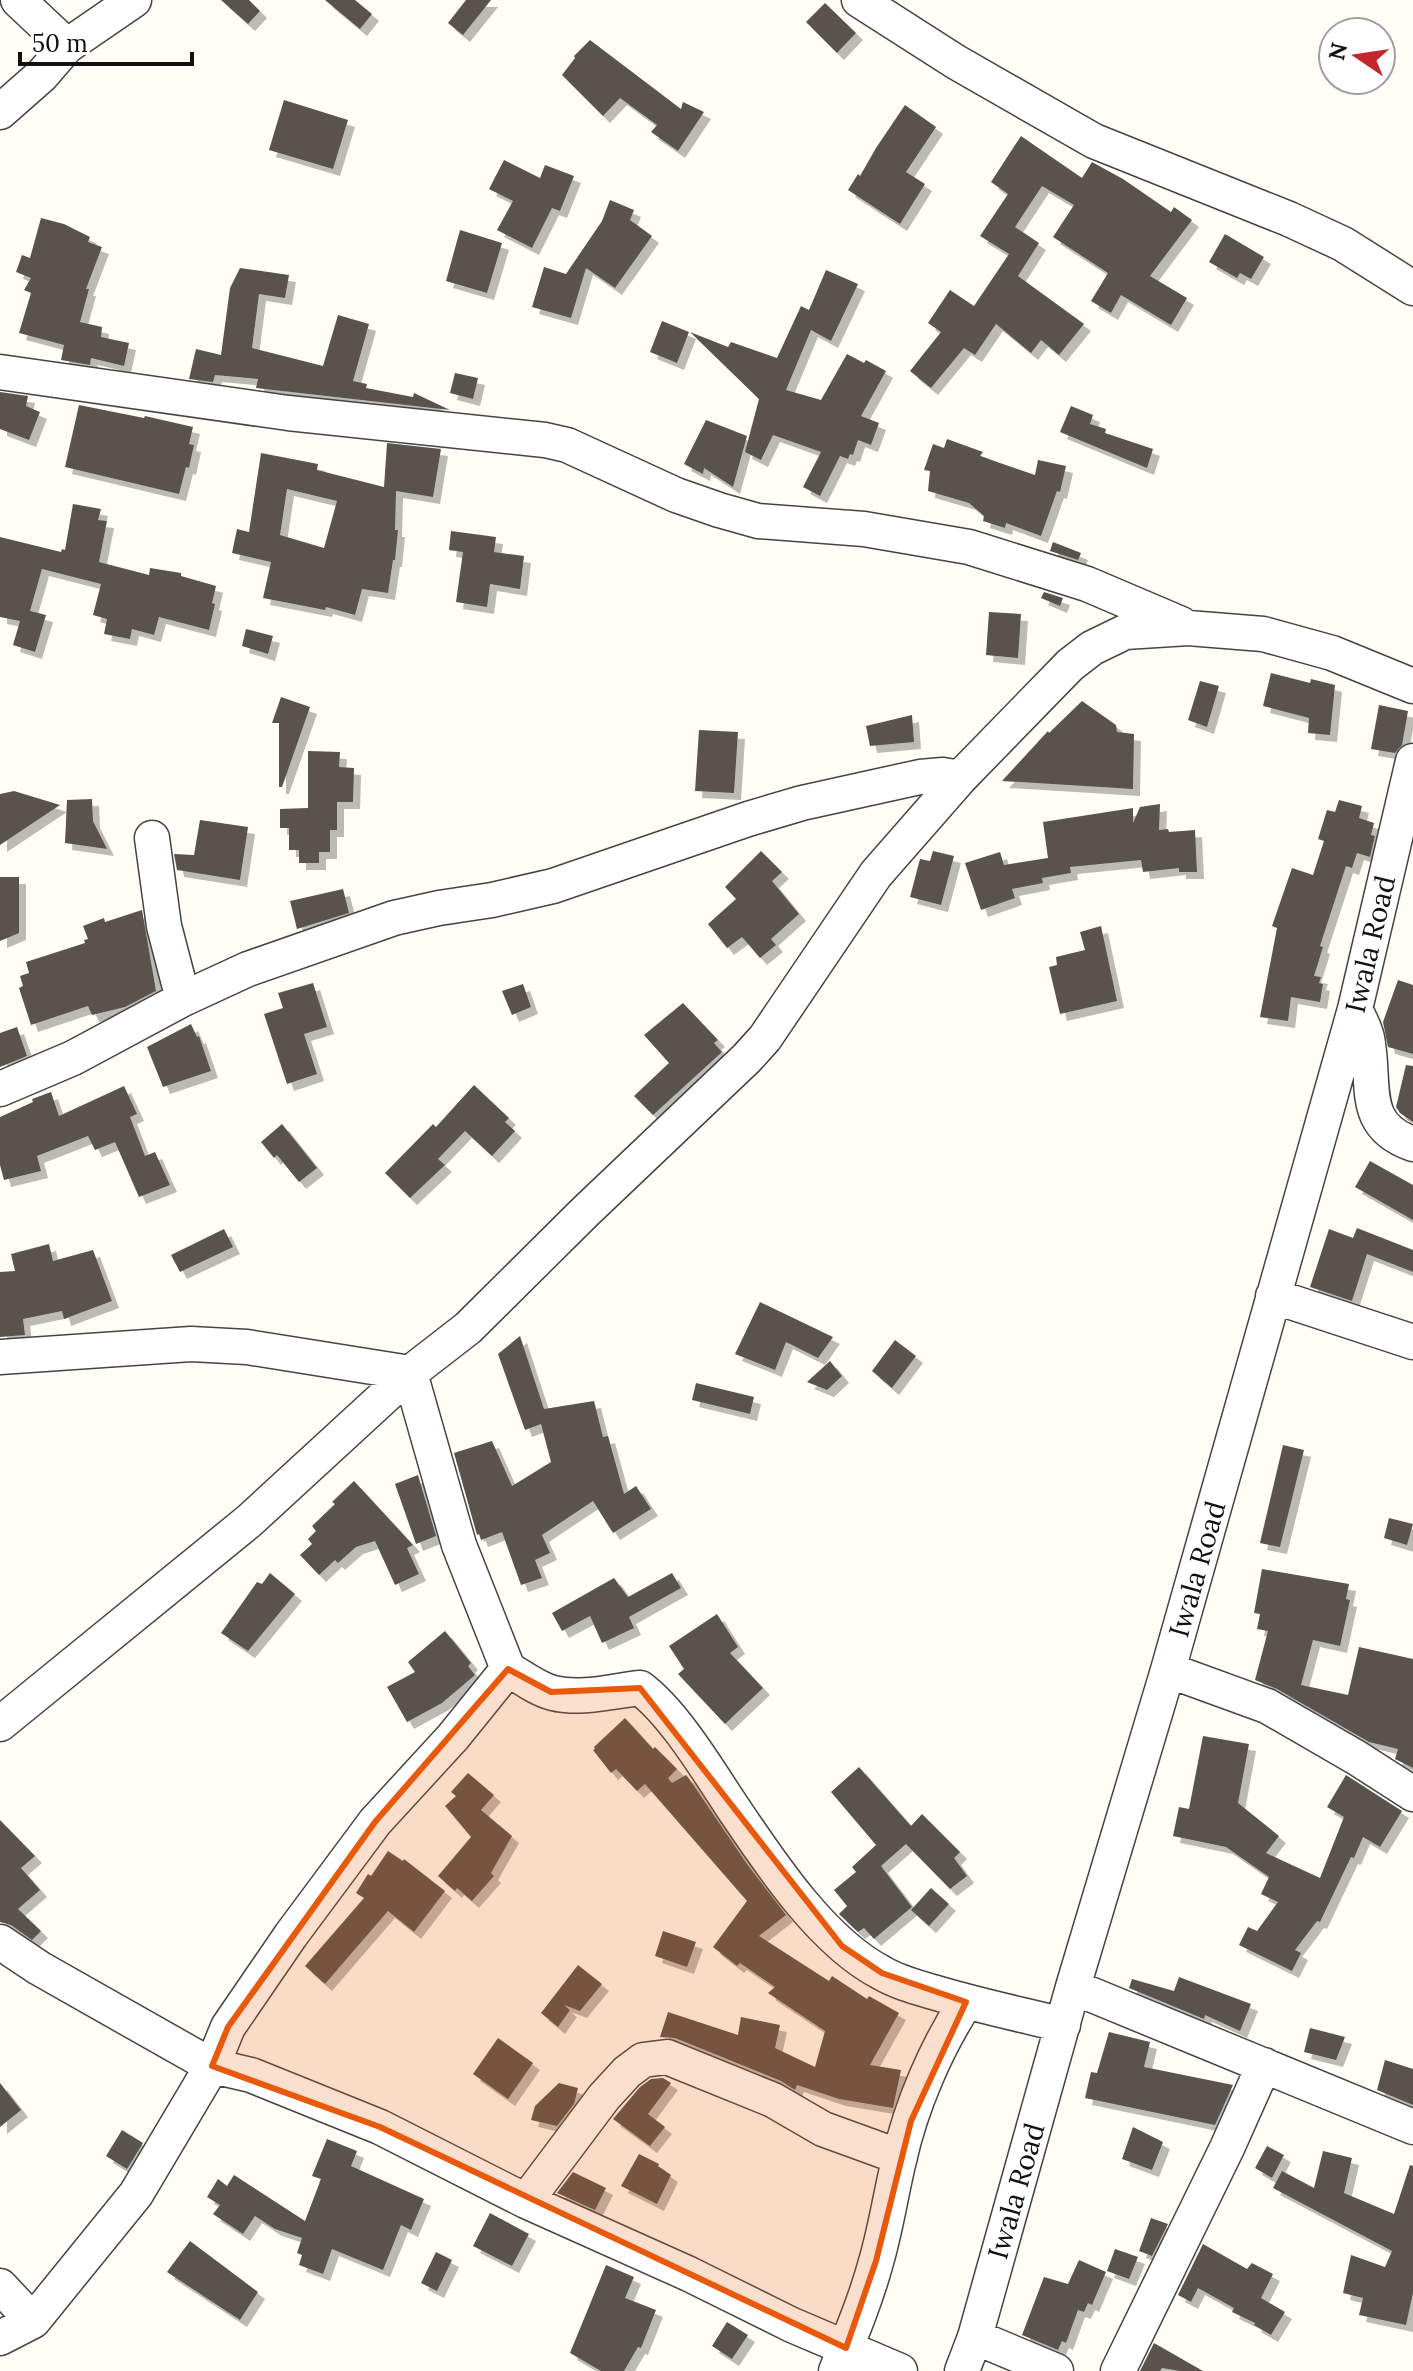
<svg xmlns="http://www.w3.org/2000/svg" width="1413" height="2371" font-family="Lora,serif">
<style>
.building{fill:#5a524d;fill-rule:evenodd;filter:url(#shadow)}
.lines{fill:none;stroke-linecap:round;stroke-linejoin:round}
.minor-casing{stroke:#444;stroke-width:37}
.minor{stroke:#fff;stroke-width:34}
.marked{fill:#e8590c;fill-opacity:0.2;stroke:#e8590c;stroke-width:6;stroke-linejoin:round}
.labels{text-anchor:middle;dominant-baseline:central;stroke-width:8;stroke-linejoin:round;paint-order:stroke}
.street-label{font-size:28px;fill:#111;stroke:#fff}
</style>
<defs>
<filter id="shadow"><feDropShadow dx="7" dy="7" stdDeviation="0" flood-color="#0004"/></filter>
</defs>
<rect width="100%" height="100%" fill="#fffdf5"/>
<path class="building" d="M221,0H249L260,11L248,24Z
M325,0H355L372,14L360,29Z
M466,0H491L463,35L448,23Z
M825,3L856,33L837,53L806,22Z
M590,40L681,109L683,102L704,112L678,151L651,132L657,125L620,98L603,116L562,75L575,58L574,56Z
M284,100L348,120L333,169L269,150Z
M905,105L936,127L906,172L925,184L900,224L848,190L858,174L860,176L876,148Z
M1021,136L1082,178L1092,162L1123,179L1171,212L1174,207L1192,220L1150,276L1187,298L1171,325L1121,295L1111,313L1091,301L1108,273L1053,237L1074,205L1042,186L1015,227L1039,243L1018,276L1084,324L1059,355L1041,340L1031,353L996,324L975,355L964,348L931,388L910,371L941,332L928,323L950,290L974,306L1009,254L980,236L1008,194L991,182Z
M504,160L540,178L545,165L574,176L560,211L552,208L532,248L497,230L513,201L489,189Z
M610,200L634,210L630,220L652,236L615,288L586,268L571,318L532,307L544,267L566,274L602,221Z
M41,218L64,224L90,237L88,242L102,247L86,289H89L80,322L102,327L101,337L129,343L124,366L91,358L90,365L61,360L64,345L19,333L31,293L24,290L31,278L16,272L22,255L30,258Z
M460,230L502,243L487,293L446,281Z
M1225,234L1264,257L1251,279L1240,273L1237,278L1209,262Z
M240,268L289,275L285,298L259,294L252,348L323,366L338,315L369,324L353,381L367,384L366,388L413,397L414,393L450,410L256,388L258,379L215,375L213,382L189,379L196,349L221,355L230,288Z
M826,270L858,284L831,341L811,330L786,390L821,400L847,354L864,363L866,360L886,371L861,416L879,423L871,445L858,440L853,455L850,454L848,459L840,456L820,496L803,487L821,452L773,435L761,460L745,452L759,399L690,332L728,347L731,342L777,358L801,306L809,310Z
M662,321L689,332L677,363L650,352Z
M455,373L478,378L473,399L450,393Z
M0,392L28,396L26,406L40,412L29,440L0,429Z
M79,405L144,418L145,416L193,427L189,444L194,445L189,468L186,467L179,494L65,467Z
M1071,406L1093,415L1090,424L1106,429L1105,433L1153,449L1147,468L1060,432Z
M706,420L747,436L733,487L704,468L703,474L684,464Z
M947,439L983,452L980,456L1035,475L1038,460L1066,466L1060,492L1057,491L1041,536L1006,523L1005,528L983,521L984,516L969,503L928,491L930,471L924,470L933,444L944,448Z
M387,443L441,449L433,497L396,491L395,530H398L395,560H393L388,593L362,589L355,615L326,607L325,610L263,598L271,562L232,553L237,529L249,532L261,453L318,464L317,470L384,487ZM287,489L337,501L324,548L280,535Z
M73,504L101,509L98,520L107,521L99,562L149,575L150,568L181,573V576L216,586L212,603L215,604L209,630L159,617L154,635L132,629L130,639L104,634L107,619L93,615L101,584L42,569L30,611L46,615L35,652L13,645L20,621L0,617V537L61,552L62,549L65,550Z
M451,531L496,537L494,552L524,556L520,589L490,584L487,607L456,602L463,552L449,550Z
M1053,542L1081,553L1078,560L1050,551Z
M1044,592L1063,598L1060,606L1041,598Z
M989,612L1021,614L1018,658L986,655Z
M246,629L273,636L268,654L242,646Z
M1271,673L1310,683L1311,679L1335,685L1330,735L1308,733L1309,718L1263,706Z
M1200,681L1219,686L1207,727L1188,720Z
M281,697L310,707L282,787H279V723H272Z
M1082,701L1116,725L1117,732L1134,734L1133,789L1002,781L1048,731L1049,733Z
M1379,705L1408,711L1402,745L1395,753L1371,749Z
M912,715L914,742L870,746L866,726Z
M699,730L738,732L734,793L695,791Z
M308,751L340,752L339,767L354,768L353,802H337V830H330V852H319V863H299V850H289V828H280V809L308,808Z
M14,791L60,805L0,845V794Z
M92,799L93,821L107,849L65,843L67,800Z
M1339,800L1362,806L1359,818L1374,823L1371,835L1375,836L1370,857L1357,853L1352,868L1346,866L1320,946L1323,947L1314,976L1321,977L1319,983L1323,984L1320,1002L1291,997L1288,1021L1260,1017L1277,928L1272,926L1292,868L1313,875L1324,841L1318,839L1327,810L1335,812Z
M1160,804L1159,830L1168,829L1169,832L1195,830L1197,872H1179V868L1143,872L1141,860L1070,867L1071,873L1042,878L1043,883L1012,889L1015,898L981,910L965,863L1000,852L1004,865L1048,858L1043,822L1133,808V823L1140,807Z
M200,820L248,827L240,880L177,870L174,854L194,855Z
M761,851L782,872L772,881L799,914L771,939L776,945L760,958L742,937L727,948L708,924L736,899L725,887Z
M933,851L954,856L941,905L910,897L920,859L930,861Z
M0,877H19V933L0,941Z
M343,889L349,913L297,929L290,901Z
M142,910L156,991L125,1007L92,1015L88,1006L31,1025L19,988L23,986L20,976L29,973L26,962L85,943L84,940L88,939L83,926L104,918L105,922Z
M1101,926L1117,1001L1060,1014L1049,967L1057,965L1056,957L1085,950L1080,932Z
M1398,980L1413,985V1054L1388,1047L1383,1022Z
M313,983L327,1027L304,1034L317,1074L287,1084L264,1014L283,1008L278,993Z
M523,984L531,1007L512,1015L502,991Z
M683,1003L718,1040L714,1043L722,1052L653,1115L634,1096L669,1063L644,1035Z
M191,1024L197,1037L199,1036L211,1071L163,1087L147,1047Z
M17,1027L27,1056L0,1067V1033Z
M1406,1065L1413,1066V1122L1400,1113L1396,1107Z
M474,1085L509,1118L505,1122L515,1131L492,1156L465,1131L438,1159L445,1165L410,1198L385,1173L433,1124L436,1127Z
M124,1086L137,1114L130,1117L145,1156L155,1152L170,1185L139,1197L115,1142L95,1150L88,1136L37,1156L41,1171L4,1180L0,1165V1117L33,1102L32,1099L51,1092L59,1116Z
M282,1124L317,1168L299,1182L277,1155L274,1158L261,1142Z
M1370,1161L1413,1185V1220L1355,1187Z
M1357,1228L1413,1250V1272L1367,1254L1352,1301L1310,1287L1329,1229L1353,1238Z
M224,1229L233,1247L180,1272L171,1255Z
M49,1244L53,1261L93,1250L112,1301L64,1319L62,1311L23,1319L25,1335L0,1337V1272L15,1271L11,1254Z
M760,1302L833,1337L818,1358L786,1342L775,1370L735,1354Z
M520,1336L544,1409L594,1401L603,1437L608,1436L624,1494L636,1486L651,1509L613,1533L593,1501L542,1535L550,1553L535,1560L542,1578L521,1585L502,1532L481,1540L479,1534L477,1535L454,1453L492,1441L512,1486L551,1462L541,1424L525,1430L498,1354Z
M895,1340L916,1356L892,1388L872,1371Z
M830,1361L842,1376L827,1390L807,1382Z
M696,1383L754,1397L750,1414L692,1400Z
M1283,1445L1304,1450L1280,1547L1260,1543Z
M418,1475L436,1536L416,1544L395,1484Z
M354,1481L413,1545L407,1548L419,1574L395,1585L375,1541L356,1547L338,1563L335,1560L319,1575L300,1555L312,1544L308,1539L316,1531L312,1526L335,1504L332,1502Z
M1389,1518L1413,1524L1407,1545L1384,1538Z
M1262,1569L1349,1584L1346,1599L1350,1600L1340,1646L1313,1640L1301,1685L1348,1695L1359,1647L1413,1659V1768L1395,1759L1398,1749L1369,1742L1277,1689L1255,1680L1268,1631L1257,1629L1260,1614L1254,1613Z
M270,1573L295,1594L248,1651L221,1633L257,1582L262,1584Z
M672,1573L681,1588L629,1617L634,1628L602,1643L590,1616L562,1631L552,1613L614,1578L628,1597Z
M717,1614L738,1647L730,1653L763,1688L725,1724L678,1674L684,1669L669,1646Z
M445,1631L471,1663L468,1666L475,1675L442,1703L407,1722L387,1687L415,1672L408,1662Z
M625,1718L653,1749L655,1747L677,1769L668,1778L672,1783L686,1775L690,1780L747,1864L786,1915L759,1936L829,1981L832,1976L867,1999L869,1996L899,2013L870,2065L901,2070L893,2108L839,2099L797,2085L795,2090L781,2081L675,2038L660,2037L668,2012L738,2035L741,2017L780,2025L775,2048L815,2067L825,2031L768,1993L775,1987L740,1963L737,1966L713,1947L747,1901L645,1784L637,1791L616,1769L611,1773L593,1750L595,1749L594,1747Z
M1203,1736L1249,1744L1238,1803L1279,1836L1266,1853L1320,1878L1344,1817L1327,1807L1346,1775L1402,1811L1380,1847L1363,1837L1354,1858L1351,1857L1320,1922L1317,1921L1295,1950L1301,1953L1292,1971L1239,1945L1248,1927L1257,1931L1278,1902L1261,1894L1269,1877L1226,1847L1173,1836L1179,1807L1189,1809Z
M859,1767L911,1826L922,1814L960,1852L954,1858L967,1876L950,1889L906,1844L881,1866L912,1907L874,1939L864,1928L858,1932L839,1914L847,1906L834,1890L856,1872L852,1867L876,1845L831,1792Z
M468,1773L494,1795L481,1810L512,1836L491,1873L494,1876L472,1901L457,1888L455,1891L438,1876L471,1837L445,1806L456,1796L451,1792Z
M0,1820L35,1856L21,1868L40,1890L18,1909L41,1931L32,1940L11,1925L0,1922Z
M388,1851L403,1861L404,1859L445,1891L414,1932L388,1911L325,1984L305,1966L364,1898L356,1893L368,1874L371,1876Z
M931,1888L949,1904L929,1926L911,1910Z
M663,1931L696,1942L687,1967L655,1956Z
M578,1965L602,1984L580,2011L564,2005L570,2010L558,2027L541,2013Z
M1179,1977L1251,2004L1240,2031L1205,2015L1204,2019L1129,1988L1132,1979L1174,1991Z
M1310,2028L1345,2037L1336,2060L1304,2052Z
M1109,2032L1150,2042L1144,2067L1233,2085L1215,2125L1085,2098L1091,2072L1097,2073Z
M498,2038L533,2063L508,2099L473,2074Z
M1385,2060L1413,2069V2105L1377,2090Z
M663,2078L671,2083L648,2114L665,2127L650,2146L613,2119L640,2087L651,2079Z
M0,2083L21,2110L0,2127Z
M559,2083L578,2088L574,2104L557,2126L531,2120L535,2106Z
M1133,2127L1163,2142L1152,2170L1122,2159Z
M122,2130L143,2143L127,2169L106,2156Z
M327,2139L357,2151L351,2166L424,2199L411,2230L401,2225L383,2270L332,2249L323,2274L299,2265L302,2255L297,2253L302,2238L275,2229L255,2216L243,2234L213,2214L220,2205L207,2197L218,2179L227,2186L234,2175L305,2221L321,2179L312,2176Z
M1267,2146L1284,2155L1272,2178L1255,2168Z
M1323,2151L1352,2158L1344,2193L1394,2214L1410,2165L1413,2166V2293L1406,2325L1359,2315L1363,2298L1343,2293L1351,2255L1385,2267L1392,2251L1273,2188L1282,2171L1314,2188Z
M639,2154L659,2164L658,2166L671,2175L657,2204L621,2186Z
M573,2172L606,2188L595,2210L557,2193Z
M490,2213L529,2234L512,2266L473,2246Z
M1151,2218L1168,2224L1152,2256L1139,2251Z
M190,2241L258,2292L240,2320L167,2272Z
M1203,2244L1247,2269L1252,2263L1273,2274L1261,2298L1285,2312L1271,2335L1254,2325L1255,2323L1232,2312L1234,2308L1198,2288L1191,2302L1178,2295Z
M1115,2249L1138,2257L1129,2279L1107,2271Z
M436,2252L452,2260L437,2291L421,2283Z
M1079,2260L1106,2272L1092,2305L1088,2303L1084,2312L1078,2310L1066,2343L1062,2341L1058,2350L1022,2335L1044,2277L1068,2284Z
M606,2265L634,2277L625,2298L656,2310L641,2348L638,2347L624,2371H601L570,2353Z
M727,2322L748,2335L732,2359L712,2346Z
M1154,2343L1203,2371H1180L1162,2368L1160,2371H1140Z"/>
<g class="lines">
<g class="minor-casing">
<path id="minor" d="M18,0L67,46
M859,0L956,62L1094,141L1289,219L1343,244L1413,288
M0,112L42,75L67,46L134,0
M0,372L288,413L545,440L567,445L676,495L719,510L758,521L864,529L969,547L1087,584L1181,624
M152,838L164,926L183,999
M1355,1009C1360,1020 1367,1032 1368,1044C1375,1088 1361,1126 1413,1144
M0,1089L73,1058L183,999L248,969L394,918L439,908L492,900L553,886L748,819L802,803L920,777L943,775L960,778
M1273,1296L1413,1342
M0,1357L191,1344L247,1347L410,1373L459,1545L508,1669C522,1677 537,1689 553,1693C581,1700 612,1691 640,1688C674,1713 709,1772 733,1808C770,1863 822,1942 882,1973C897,1982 916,1987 933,1992C976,2005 1019,2014 1063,2025
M1168,1670L1267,1706L1357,1758L1413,1794
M0,1724L249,1521L410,1373L468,1328L586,1211L747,1058L765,1038L876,874L960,778L1070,665L1092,648L1125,632L1188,628L1263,634L1332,653L1413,686
M0,1942L39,1968L212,2066L251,2075L380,2127L526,2201L689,2274L792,2325L900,2371
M1073,1987L1413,2127
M526,2201L604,2097L627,2072L643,2060L667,2057L773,2100L823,2129L900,2157
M0,2286L33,2321
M975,2337L1056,2371
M0,2338L33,2321L136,2194L212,2066L228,2027L291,1935L375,1822L453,1737L508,1669
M836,2371C851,2335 866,2299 876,2262C886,2228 891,2193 899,2160C911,2106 936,2048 966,2002
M962,2371L975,2337L1073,1987L1168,1670L1355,1009L1413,761
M1118,2371L1227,2148L1264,2065"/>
</g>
<use href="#minor" class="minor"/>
</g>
<path class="marked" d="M508,1669L551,1692L640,1688L842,1946L882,1973L966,2002L911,2121L876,2261L846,2348L380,2127L212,2066L228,2027L375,1822Z"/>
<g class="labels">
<g class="street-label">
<text transform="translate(1370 944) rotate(-77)">Iwala Road</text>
<text transform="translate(1197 1569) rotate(-74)">Iwala Road</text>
<text transform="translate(1016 2191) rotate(-74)">Iwala Road</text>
</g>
</g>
<g transform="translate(1357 56) rotate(283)"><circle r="38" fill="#ffffff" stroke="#a0a0a0" stroke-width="2"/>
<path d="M0-6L14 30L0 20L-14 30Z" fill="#c4262e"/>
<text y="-12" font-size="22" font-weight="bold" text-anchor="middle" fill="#111111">N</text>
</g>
<path d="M20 52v12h172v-12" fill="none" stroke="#111111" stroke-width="4"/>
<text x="32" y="52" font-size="24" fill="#111111" stroke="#ffffff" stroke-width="6" paint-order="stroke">50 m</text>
</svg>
